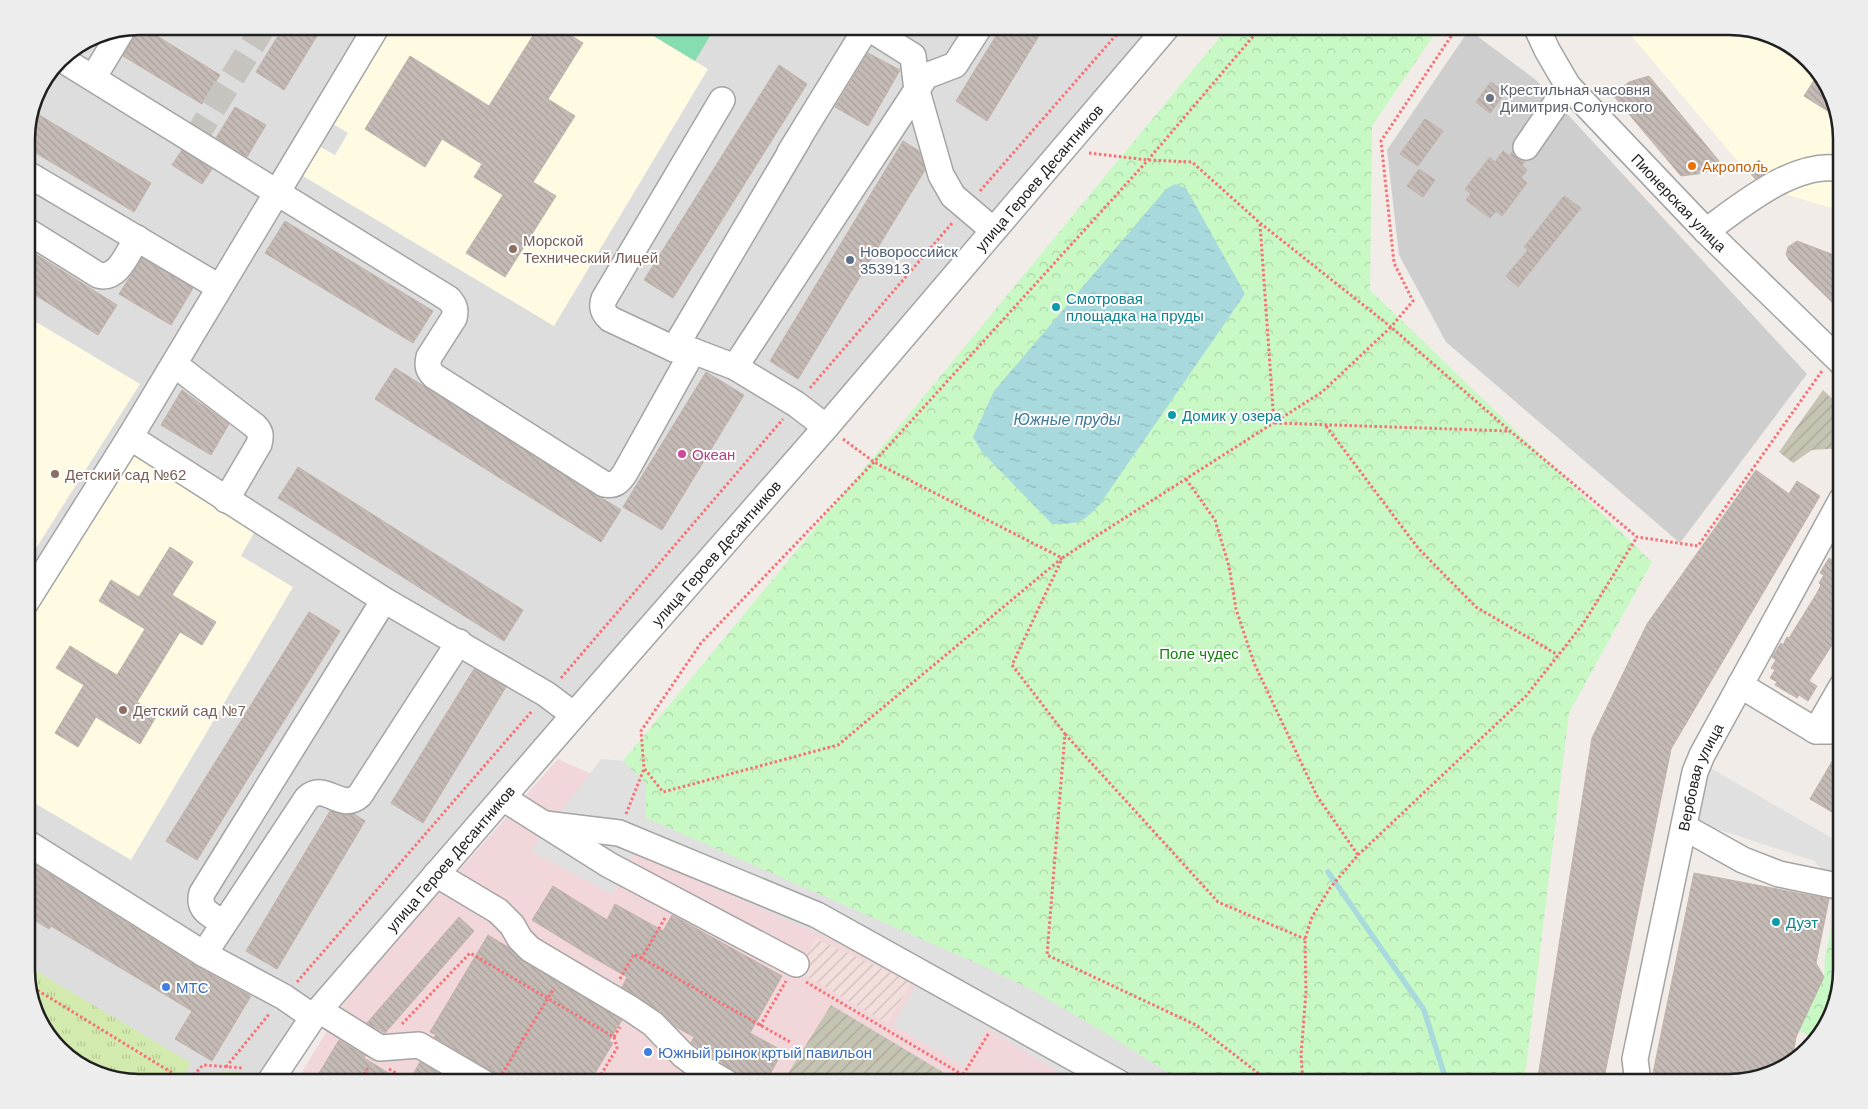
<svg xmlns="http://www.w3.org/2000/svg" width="1868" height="1109" font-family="Helvetica,sans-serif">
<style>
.residential{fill:#dedddd}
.commercial{fill:#f1d7d9}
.education{fill:#fffbe2}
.religious{fill:#cecece}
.military{fill:url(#military-furrows)}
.construction{fill:url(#construction-furrows)}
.grass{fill:url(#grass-tufts)}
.park{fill:url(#park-crowns)}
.pitch{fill:#86deb0}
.parking{fill:#e0e0e0}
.water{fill:url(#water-ripples)}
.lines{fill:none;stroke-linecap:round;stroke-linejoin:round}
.stream{stroke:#a8d9dd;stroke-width:5.5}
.building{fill:url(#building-back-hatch);stroke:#c2b1a9}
.minor-tunnel{stroke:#c7c3bf;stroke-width:25;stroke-dasharray:25 12;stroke-linecap:butt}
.minor-casing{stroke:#a4a4a4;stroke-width:28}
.path{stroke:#f87075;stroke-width:3;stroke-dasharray:2.5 2.5;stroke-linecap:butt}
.minor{stroke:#fff;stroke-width:25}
.worship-dot{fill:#6b7280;stroke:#fff;stroke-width:2}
.food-dot{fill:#e8710a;stroke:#fff;stroke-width:2}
.education-dot{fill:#8d6e63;stroke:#fff;stroke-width:2}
.service-dot{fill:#5c6f8a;stroke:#fff;stroke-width:2}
.culture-dot{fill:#0f9aa8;stroke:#fff;stroke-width:2}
.hotel-dot{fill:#d1479c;stroke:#fff;stroke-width:2}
.shop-dot{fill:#3f7fe0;stroke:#fff;stroke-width:2}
.labels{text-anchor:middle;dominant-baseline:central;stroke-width:4;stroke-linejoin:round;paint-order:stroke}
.worship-label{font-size:15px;fill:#5b616d;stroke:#fff;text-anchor:start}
.food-label{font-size:15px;fill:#c56008;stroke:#fff;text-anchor:start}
.street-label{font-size:15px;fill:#202020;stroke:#fff}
.education-label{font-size:15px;fill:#785e54;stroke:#fff;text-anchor:start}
.service-label{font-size:15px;fill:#4e5e75;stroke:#fff;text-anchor:start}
.culture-label{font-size:15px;fill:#0d838f;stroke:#fff;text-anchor:start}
.hotel-label{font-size:15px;fill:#b23c85;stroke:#fff;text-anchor:start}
.park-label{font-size:15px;fill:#137f0d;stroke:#fff}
.shop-label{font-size:15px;fill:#366cbe;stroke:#fff;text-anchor:start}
.water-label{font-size:16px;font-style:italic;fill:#447a98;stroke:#fff}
.rim{fill:none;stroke:#202020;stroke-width:2.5}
</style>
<defs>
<pattern id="military-furrows" width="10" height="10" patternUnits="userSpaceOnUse" patternTransform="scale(1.25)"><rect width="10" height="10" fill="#f2dedb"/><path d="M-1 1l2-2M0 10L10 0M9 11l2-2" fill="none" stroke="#cfbebc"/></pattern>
<pattern id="construction-furrows" width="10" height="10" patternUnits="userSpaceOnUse" patternTransform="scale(1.25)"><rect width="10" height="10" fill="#c5c3b2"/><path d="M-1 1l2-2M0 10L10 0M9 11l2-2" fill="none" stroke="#a9a799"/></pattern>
<pattern id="grass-tufts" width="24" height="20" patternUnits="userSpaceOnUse" patternTransform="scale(1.25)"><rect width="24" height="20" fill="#d3eaae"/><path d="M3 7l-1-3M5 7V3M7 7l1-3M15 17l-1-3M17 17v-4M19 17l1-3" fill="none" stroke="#b5c895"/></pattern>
<pattern id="park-crowns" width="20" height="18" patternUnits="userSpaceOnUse" patternTransform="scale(1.25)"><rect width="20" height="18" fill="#c8f9c5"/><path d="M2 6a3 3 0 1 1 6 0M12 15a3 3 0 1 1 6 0" fill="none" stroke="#acd5a9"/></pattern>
<pattern id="water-ripples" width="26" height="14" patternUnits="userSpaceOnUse" patternTransform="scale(1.25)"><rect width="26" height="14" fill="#a8d9dd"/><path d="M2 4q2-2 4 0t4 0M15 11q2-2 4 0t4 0" fill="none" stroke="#90babd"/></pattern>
<pattern id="building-back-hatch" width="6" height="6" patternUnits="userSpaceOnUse" patternTransform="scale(1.25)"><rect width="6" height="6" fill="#c5bbb6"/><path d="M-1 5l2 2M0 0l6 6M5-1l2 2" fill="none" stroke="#a9a09c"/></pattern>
</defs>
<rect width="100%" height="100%" fill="#f1ece7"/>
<path class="residential" d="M139,26H1177L250,1083H139L82,1068L41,1027L26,977V132L35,96L59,59L96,35Z"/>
<path class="commercial" d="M558,759L1034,972L1219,1083H295L350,993Z"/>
<path class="education" d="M388,26H637L708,69L554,326L298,173L315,144L335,155L348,133L330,122Z
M1623,26H1729L1786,41L1818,74L1804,96L1837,117L1842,132V211L1781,193L1757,184Z
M26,316L140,384L26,564Z
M127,452L256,529L241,556L293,587L131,860L26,798V621Z"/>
<path class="religious" d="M1469,30L1536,80L1807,374L1680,543L1446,342L1399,255L1387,150Z"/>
<path class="military" d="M816,939L911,982L887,1023L797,971Z"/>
<path class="construction" d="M1823,390L1842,408V448L1812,450L1793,463L1779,452Z
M831,1005L951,1077L948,1083H782Z"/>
<path class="grass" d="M26,965L191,1063L179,1083H139L92,1070L75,1061L41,1027L26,977Z
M241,1072L234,1083H193L199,1073Z"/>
<path class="park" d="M1229,26H1440L1372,126L1370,290L1652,562L1569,713L1524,1083H1183L1032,990L987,968L646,818V784L623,761Z
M1837,899L1842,901V970L1827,1027L1816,1038L1792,1028L1824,977L1825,958Z"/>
<path class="pitch" d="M637,26H716L695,61Z"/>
<path class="parking" d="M601,759L623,761L646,784V818L987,968L1032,990L1114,1038L1184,1083H1077L987,1028L964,1066L893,1025L920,978L634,853L612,894L531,851Z
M1707,766L1842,844V882L1829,878L1814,861L1693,821Z"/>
<path class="water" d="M1175,184L1186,188L1245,294L1100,504C1082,523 1079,524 1052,524L982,452L973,437L994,391L1166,189Z"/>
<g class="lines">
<path class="stream" d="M1328,872L1424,1010L1447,1083"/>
</g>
<path class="building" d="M141,26L220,75L202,104L123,56Z
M284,26H323L284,90L256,72Z
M539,26H556L583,43L548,99L575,116L533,182L556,196L505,277L466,253L503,195L474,177L482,164L442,139L425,167L365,129L410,56L489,106Z
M1002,26H1045L987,121L956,101Z
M868,53L900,70L868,126L835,107Z
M779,65L807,84L673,298L644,280Z
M1818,74L1827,82L1837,117L1804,96Z
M1649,76L1719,161L1705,173L1681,176L1613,95L1629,82Z
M1491,82L1505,93L1490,113L1476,102Z
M235,107L266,125L247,157L216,138Z
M31,110L151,183L134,212L26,147V132Z
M1425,119L1443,131L1418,166L1400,154Z
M903,141L919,151L925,170L798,379L770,361Z
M182,150L212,169L202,184L172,165Z
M1503,151L1509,156L1513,151L1517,159L1525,161L1522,165L1527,170L1521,178L1527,183L1502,216L1496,211L1490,218L1466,200L1471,194L1465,189L1490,157L1495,162Z
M1759,160L1768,172L1755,179L1747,169Z
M1419,169L1435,180L1423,197L1407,186Z
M1564,196L1581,208L1518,287L1506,276L1528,250L1524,247Z
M285,221L433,311L413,343L265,253Z
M1797,241L1842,258V312L1789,260L1786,254L1788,247Z
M26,248L117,305L98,335L26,289Z
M142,258L193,288L171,325L119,294Z
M395,368L621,510L601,542L375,399Z
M706,372L744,395L662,530L623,507Z
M182,390L229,424L211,455L161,425Z
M298,467L523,610L504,641L278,498Z
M1756,470L1789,494L1797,481L1820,496L1671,749L1603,1083H1537L1592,738L1647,624Z
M1842,545V634L1834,646L1832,645L1809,681L1817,686L1808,701L1799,695L1797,698L1775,685L1777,682L1770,678L1775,670L1771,668L1776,660L1772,657L1781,643L1783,645L1787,637L1789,638L1817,593L1821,585L1819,583L1824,575L1820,573L1829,558L1832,560Z
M170,547L193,562L172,595L216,622L202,645L180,632L137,702L157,715L140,744L96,717L78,747L55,733L84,685L56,668L70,646L117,675L145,629L99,601L111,580L139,597Z
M309,612L340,631L197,860L166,841Z
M474,669L506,687L423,823L391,803Z
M1840,748H1842V818L1810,799Z
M330,811L344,815L354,814L365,821L277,969L246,951Z
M26,859L196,966L251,996L212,1061L175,1039L192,1011L51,926L49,929L26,915Z
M1694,873L1829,899L1816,963L1824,977L1796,1037L1792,1062L1786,1068L1729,1083H1680L1652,1078Z
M553,886L607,920L615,904L663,931L672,915L782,976L750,1033L783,1051L765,1083H746L741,1080L734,1071L693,1044L691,1043L694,1037L676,1027L661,1012L622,987L627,977L587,954L532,920Z
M459,917L474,931L385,1033L367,1023Z
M488,935L508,947L523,961L622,1020L609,1041L613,1043L589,1083H498L496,1075L491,1071L434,1037L436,1035L430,1032Z
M339,1040L365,1056L364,1058L405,1083H313Z
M420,1062L455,1083H408Z"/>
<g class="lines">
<path class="minor-tunnel" d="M194,140L264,26"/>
<g class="minor-casing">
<g id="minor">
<path id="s1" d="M1536,26L1547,50L1568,86L1706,231L1842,363"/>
<path d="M60,58L449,299C455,306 456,310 454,318L429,357C427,366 428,370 434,376L604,484C615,486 619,482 625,473L693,351"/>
<path d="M93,78L122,30"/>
<path d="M722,100L604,299C601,308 603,313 610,319L674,349L693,351L735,367L796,404L826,427"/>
<path d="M1526,147L1568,86"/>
<path d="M790,152L867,27L913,56L917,91L941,175L953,196L993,230"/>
<path d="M26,173L219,287"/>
<path d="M26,230L98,275C118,281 128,252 137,238"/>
<path d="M1706,231C1741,206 1796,159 1842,169"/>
<path d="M674,349L799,138"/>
<path d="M174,364L255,426C261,432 261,436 259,444L226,500"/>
<path d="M735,367L926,76L955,65L980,26"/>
<path d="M130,437L384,600L546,694L574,715"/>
<path d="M26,602L130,437L377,26"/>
<path d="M1740,685L1816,731H1835L1842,734"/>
<path d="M1816,731L1842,686"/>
<path d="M503,798L609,865L796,964"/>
<path d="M545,824L619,833L817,915L1119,1083"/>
<path d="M1684,827L1743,860L1779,874L1842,887"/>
<path d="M26,842L204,954L284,997L313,1017"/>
<path d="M436,874L498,911L512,925L520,939L530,949L631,1009L653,1024L683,1055L695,1064L727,1083"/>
<path d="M224,923C211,915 197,910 202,893L384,600"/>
<path d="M204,954L307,798C326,781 341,813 360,795L459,642"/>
<path d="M319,1010L380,1048L419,1045L484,1083"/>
<path id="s2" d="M269,1083L313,1017L574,715L826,427L1168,26"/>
<path id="s3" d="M1638,1083L1635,1059L1695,772L1702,755L1842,499"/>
</g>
</g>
<path class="path" d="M1089,153L1148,160L1192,162L1260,223L1391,327L1413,301L1394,263L1381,141L1458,26
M980,191L1124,26
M1260,224L1274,423L1510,431
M1834,384L1842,392
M810,388L953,222
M1326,426L1418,548L1476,607L1558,655
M843,439L874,462L1062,558L1322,392L1391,327L1510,431L1637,537L1698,546L1822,371
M1186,479L1215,520L1229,566L1236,609L1254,663L1317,796L1358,855L1330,888L1312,917L1305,939L1306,992L1301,1055L1303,1083
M1062,558L838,745L663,792L644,768L641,731L701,643L874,462L1148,160L1262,26
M1061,561L1012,665L1065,734L1047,955L1196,1025L1271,1083
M561,678L783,419
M1065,734L1218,902L1305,939
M626,814L644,769
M1358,855L1526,696L1583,624L1637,537
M641,959L665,918
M620,979L634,954L792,1043
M297,982L532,711
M806,982L963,1075
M29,985L187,1082L203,1065L243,1068
M402,1024L470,953L614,1037L617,1048L596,1083
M760,1026L786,981
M614,1037L620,1027
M226,1067L270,1013
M389,1069L412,1083
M502,1074L554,988
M359,1083L369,1066
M958,1083L989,1033"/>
<use href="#minor" class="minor"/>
</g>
<circle class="worship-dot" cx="1490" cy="98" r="5"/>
<circle class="food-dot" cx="1692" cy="166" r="5"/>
<g class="education-dot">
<circle cx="513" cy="249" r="5"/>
<circle cx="55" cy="474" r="5"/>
<circle cx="123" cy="710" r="5"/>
</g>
<circle class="service-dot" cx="850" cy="260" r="5"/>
<g class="culture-dot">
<circle cx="1056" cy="307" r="5"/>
<circle cx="1172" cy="415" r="5"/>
<circle cx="1776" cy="922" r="5"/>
</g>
<circle class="hotel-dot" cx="682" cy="454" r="5"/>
<g class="shop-dot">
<circle cx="166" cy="987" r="5"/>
<circle cx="648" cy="1052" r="5"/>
</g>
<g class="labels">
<g class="worship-label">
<text x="1500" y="89">Крестильная часовня<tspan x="1500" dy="17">Димитрия Солунского</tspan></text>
</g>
<g class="food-label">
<text x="1702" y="166">Акрополь</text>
</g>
<g class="street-label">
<text stroke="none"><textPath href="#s2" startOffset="1189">улица Героев Десантников</textPath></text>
<text stroke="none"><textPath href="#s1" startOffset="229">Пионерская улица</textPath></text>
<text stroke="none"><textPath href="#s2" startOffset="694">улица Героев Десантников</textPath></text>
<text stroke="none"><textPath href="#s3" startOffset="314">Вербовая улица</textPath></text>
<text stroke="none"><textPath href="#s2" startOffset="289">улица Героев Десантников</textPath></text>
</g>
<g class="education-label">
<text x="523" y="240">Морской<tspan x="523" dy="17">Технический Лицей</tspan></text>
<text x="65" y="474">Детский сад №62</text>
<text x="133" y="710">Детский сад №7</text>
</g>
<g class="service-label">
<text x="860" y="251">Новороссийск<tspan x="860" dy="17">353913</tspan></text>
</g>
<g class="culture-label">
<text x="1066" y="298">Смотровая<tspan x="1066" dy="17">площадка на пруды</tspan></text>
<text x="1182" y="415">Домик у озера</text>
<text x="1786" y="922">Дуэт</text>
</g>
<g class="hotel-label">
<text x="692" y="454">Океан</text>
</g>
<g class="park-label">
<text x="1199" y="653">Поле чудес</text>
</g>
<g class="shop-label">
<text x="176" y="987">МТС</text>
<text x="658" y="1052">Южный рынок кртый павильон</text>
</g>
<g class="water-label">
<text x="1067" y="419">Южные пруды</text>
</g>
</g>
<path d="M0 0H1868V1109H0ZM139 35H1729A104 104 0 0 1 1833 139V970A104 104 0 0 1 1729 1074H139A104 104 0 0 1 35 970V139A104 104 0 0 1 139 35Z" fill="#ededed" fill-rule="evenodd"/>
<path class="rim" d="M139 35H1729A104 104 0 0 1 1833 139V970A104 104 0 0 1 1729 1074H139A104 104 0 0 1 35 970V139A104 104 0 0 1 139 35Z"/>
</svg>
